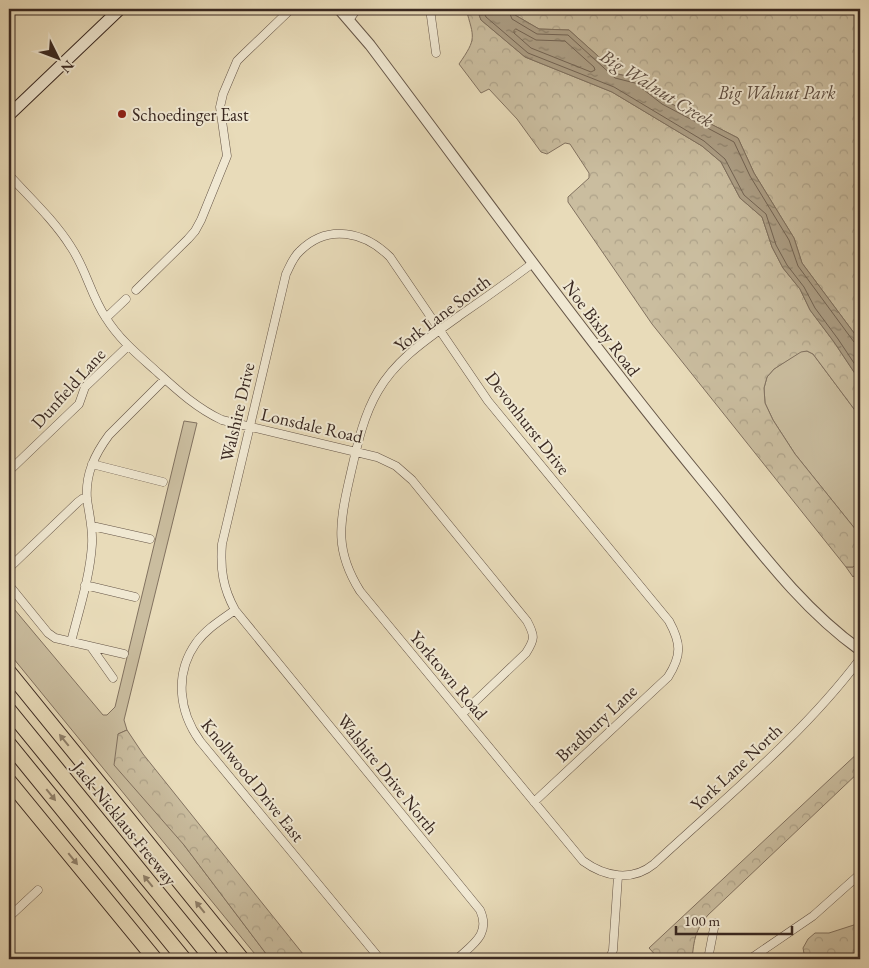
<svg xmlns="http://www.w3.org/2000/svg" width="869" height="968" font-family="'EB Garamond',serif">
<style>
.green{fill:#cabd9f;stroke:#827260}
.forest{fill:url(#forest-crowns);stroke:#827260}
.water{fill:url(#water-ripples);stroke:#7e6f5d}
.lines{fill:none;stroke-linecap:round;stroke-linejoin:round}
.shore{stroke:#726353;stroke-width:1}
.minor-casing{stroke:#655547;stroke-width:9}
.tertiary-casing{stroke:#655547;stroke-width:12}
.secondary-casing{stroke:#392821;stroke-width:13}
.motorway-casing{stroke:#392821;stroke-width:16}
.minor{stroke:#f0e8d2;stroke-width:8}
.tertiary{stroke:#f0e8d2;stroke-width:10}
.secondary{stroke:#f0e8d2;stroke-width:11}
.motorway{stroke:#e8dbb9;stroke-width:14}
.oneway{fill:#90826d}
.poi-dot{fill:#8f2418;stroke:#f0e8d2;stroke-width:2}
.labels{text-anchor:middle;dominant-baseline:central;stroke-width:4;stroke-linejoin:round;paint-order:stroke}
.park-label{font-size:18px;font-style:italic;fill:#5d4d40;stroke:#f0e8d2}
.poi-label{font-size:18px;fill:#392821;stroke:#f0e8d2;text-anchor:start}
.street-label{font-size:18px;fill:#392821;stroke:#f0e8d2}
.water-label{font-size:19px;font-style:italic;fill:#5c4b3f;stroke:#f0e8d2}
</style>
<defs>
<pattern id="forest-crowns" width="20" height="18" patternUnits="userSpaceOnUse" patternTransform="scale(1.25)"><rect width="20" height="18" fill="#cabd9f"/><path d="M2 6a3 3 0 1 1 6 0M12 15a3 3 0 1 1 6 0" fill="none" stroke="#aea289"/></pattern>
<pattern id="water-ripples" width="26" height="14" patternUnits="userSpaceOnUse" patternTransform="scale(1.25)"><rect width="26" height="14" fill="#ac9e85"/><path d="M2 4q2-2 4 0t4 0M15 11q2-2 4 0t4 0" fill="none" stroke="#8d816c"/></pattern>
</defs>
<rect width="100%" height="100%" fill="#e8dbb9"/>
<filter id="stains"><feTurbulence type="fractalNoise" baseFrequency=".004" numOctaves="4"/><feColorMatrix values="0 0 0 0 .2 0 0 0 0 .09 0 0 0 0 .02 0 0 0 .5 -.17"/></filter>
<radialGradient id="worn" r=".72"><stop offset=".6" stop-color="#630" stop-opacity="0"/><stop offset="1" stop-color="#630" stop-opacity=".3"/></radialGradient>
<path class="green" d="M801,351H807L813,354L860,417V535L795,454L773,420L765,403L764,388L767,377L774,369Z
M184,421L197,423L124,720L127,730L118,734L184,845L270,959H259L9,653V603L103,715H107L115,707Z
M860,560V569L853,577L846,567H853Z"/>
<path class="forest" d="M466,9H477L481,20L525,57L612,92L702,146L721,162L740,198L762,217L772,247L783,268L800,289L810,310L834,342L860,381V417L813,354L807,351L801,352L774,369L767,377L764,388L765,403L773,420L795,454L860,535V560L853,567H846L652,324L568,202V197L589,178V173L570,144L565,143L547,154L541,152L517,119L489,89L481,93L459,64C477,38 474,38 466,9Z
M512,9H860V341L802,263L794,238L754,173L738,138L664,100L638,79L618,74L569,30L539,29L515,15Z
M127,730L143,754L307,959H270L184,845L114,765L118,734Z
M860,751V771L708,915C695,930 694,940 692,959H659L649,948Z
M860,923V959H805L803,948L808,939L815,933H829Z"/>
<path class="water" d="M477,9H512L515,15L539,29L569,30L618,74L638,79L664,100L738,138L754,173L794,238L802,263L860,341V381L834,342L810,310L800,289L783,268L772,247L762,217L740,198L721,162L702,146L612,92L525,57L481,20Z"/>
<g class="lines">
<path class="shore" d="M482,9L486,17L528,53L614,87L704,141L725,159L744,195L766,214L776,245L787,265L804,287L815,308L838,339L860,372
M508,9L512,19L537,34L568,35L615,78L635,83L662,104L734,142L750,176L789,240L798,266L854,342L860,344
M516,29L536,40L565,41L594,67L595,70L591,72L531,48L514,33V31Z"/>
<g class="minor-casing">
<path id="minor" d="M430,9L436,53
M349,20L357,9
M9,175C30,198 54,220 71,247C86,269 91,296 106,318C119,339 137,354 155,370C176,389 196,408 222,420L377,457L396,466L412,480L527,621C535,636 535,639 526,653L462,714
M533,263C509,281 484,299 459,316C429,338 397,358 378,391C362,418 356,451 349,481C339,525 335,551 360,591L583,861C605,877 632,882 654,864C724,799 803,735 860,659
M136,290L188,239L195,231L201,220L227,156L220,107L223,94L237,61L242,56L291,9
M106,318L126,299
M92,464L163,482
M9,471L79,404L85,387L128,346
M92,526L150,539
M9,568L78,502L82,499L87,498
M9,585L48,633L55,638L124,654
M85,585L135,597
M235,610C221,620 206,629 196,643C174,674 179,712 200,741L380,959
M71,642C79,610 90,577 92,544C93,529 89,514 87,499C85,474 95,454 109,435L165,379
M91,647L113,678
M9,917L38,890
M457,959C473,944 491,934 480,910L235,610C223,588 220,569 222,544L286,274C290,266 293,257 300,251C328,223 365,232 390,257L488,401L669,621C681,643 682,655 668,677L534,802
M610,959L613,950L618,876
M708,959L715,923
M750,959L813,916L860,874"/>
</g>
<g class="tertiary-casing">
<path id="tertiary" d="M339,9L370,45C480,191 587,340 703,481C752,540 797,605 860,650"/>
</g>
<g class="secondary-casing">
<path id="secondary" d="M9,115L120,9"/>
</g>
<g class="motorway-casing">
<path id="motorway" d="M9,672L242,959
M9,710L212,959
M9,744L184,959
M9,781L155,959"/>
</g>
<use href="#minor" class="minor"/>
<use href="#tertiary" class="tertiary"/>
<use href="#secondary" class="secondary"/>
<use href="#motorway" class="motorway"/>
</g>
<defs><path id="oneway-solid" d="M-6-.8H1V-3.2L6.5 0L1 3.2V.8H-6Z" transform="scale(1.25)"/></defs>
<g class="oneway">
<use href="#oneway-solid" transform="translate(64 740) rotate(-129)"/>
<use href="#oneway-solid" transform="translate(51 795) rotate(51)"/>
<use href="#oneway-solid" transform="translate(73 859) rotate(51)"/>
<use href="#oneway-solid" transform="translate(148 881) rotate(-129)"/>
<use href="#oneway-solid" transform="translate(200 907) rotate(-129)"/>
</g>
<circle class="poi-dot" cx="122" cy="114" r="5"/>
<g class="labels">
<g class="park-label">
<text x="777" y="92">Big Walnut Park</text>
</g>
<g class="poi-label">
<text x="132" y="114">Schoedinger East</text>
</g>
<g class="street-label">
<text transform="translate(442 313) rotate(-37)">York Lane South</text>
<text transform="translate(602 328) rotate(53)">Noe Bixby Road</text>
<text transform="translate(68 388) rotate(-48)">Dunfield Lane</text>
<text transform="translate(237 412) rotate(-77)">Walshire Drive</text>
<text transform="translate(528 423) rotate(52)">Devonhurst Drive</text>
<text transform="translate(312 425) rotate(13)">Lonsdale Road</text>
<text transform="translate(449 675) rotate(50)">Yorktown Road</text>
<text transform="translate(596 723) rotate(-43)">Bradbury Lane</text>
<text transform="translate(736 767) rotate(-43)">York Lane North</text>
<text transform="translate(388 774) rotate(51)">Walshire Drive North</text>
<text transform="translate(253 780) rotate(51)">Knollwood Drive East</text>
<text transform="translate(125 823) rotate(51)">Jack Nicklaus Freeway</text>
</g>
<g class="water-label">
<text transform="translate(657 88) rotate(32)">Big Walnut Creek</text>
</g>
</g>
<rect width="869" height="968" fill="none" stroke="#e8dbb9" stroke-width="30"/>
<rect x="10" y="10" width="849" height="948" fill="none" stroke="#392821" stroke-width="2.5"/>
<rect x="15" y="15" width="839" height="938" fill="none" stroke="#392821"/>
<g transform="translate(58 58) rotate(132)" stroke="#f0e8d2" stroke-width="4" paint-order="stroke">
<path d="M0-4L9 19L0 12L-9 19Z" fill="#392821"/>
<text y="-8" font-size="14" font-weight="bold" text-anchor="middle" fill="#392821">N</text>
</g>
<path d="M676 926v8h116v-8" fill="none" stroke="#392821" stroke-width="2.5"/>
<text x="684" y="926" font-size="15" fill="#392821" stroke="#f0e8d2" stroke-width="4" paint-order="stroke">100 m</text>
<rect width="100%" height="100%" filter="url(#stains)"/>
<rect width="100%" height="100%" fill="url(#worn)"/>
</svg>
